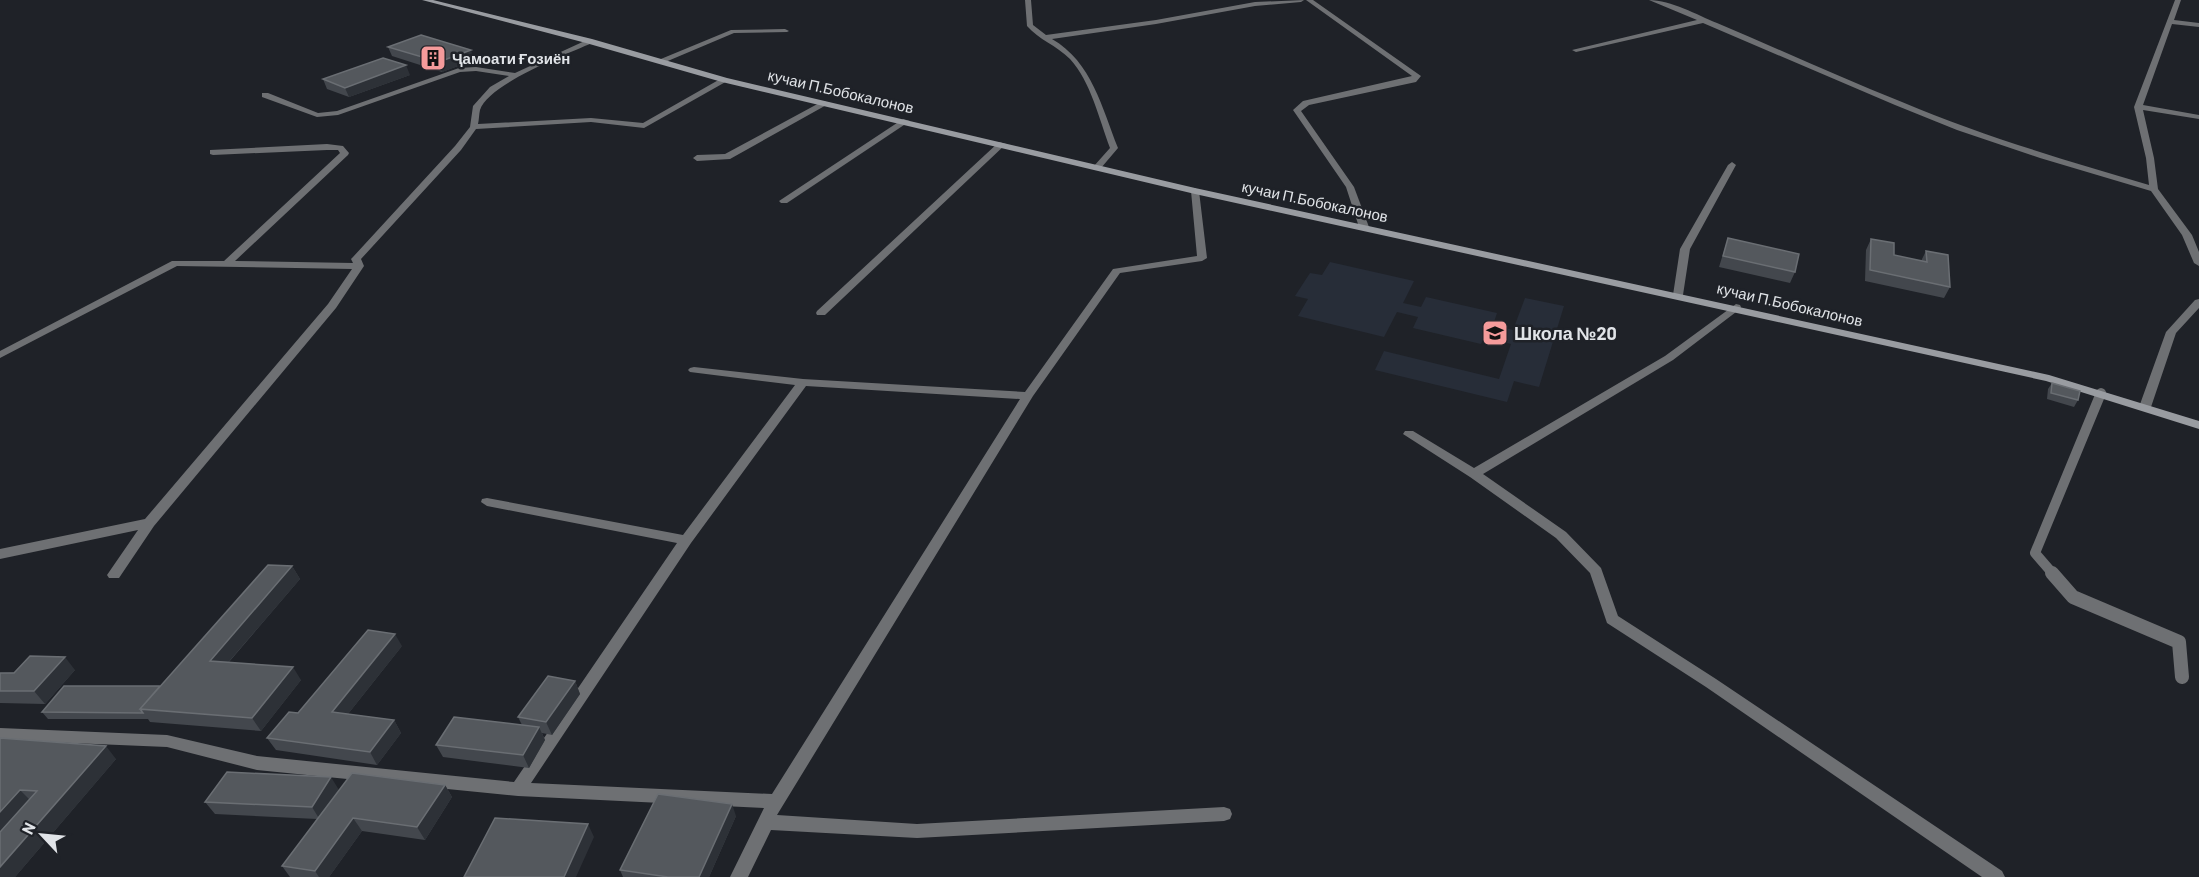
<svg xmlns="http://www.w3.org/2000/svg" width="2199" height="877" font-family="Barlow,sans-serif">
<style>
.built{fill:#272d38}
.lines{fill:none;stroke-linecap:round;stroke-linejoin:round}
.service-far1{stroke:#6e7073;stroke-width:10}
.service{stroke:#6e7073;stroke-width:14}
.minor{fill:#6e7073;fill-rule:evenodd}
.secondary{fill:#999ca1;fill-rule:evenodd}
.wall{fill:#43474d}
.shaded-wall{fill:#2d3137}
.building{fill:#54585d;stroke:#6a6e73;stroke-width:1.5}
.labels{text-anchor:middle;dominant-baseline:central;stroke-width:5;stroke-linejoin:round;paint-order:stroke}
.far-poi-label{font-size:15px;font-weight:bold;fill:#e1e4e8;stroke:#1f2228;text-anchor:start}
.far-street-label{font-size:15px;fill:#e1e4e8;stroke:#1f2228}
.poi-label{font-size:18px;font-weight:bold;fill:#e1e4e8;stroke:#1f2228;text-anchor:start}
</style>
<rect width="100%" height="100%" fill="#1f2228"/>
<path class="built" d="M1330,262L1414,281L1403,303L1421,307L1426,297L1497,313L1493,325L1513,330L1525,298L1564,306L1539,387L1514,381L1507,402L1375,370L1384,351L1499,379L1511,344L1484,337L1481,344L1413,328L1418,317L1397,312L1384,337L1298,316L1308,299L1295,296L1310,273L1322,275Z"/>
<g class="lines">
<path class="service-far1" d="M2054,575L2035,553L2101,393"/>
<path class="service" d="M2052,573L2073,597L2179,642L2182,677"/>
<path class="minor" d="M1025,0H1031L1033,25L1046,35L1156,20L1255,2L1304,0L1301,2L1255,6L1156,24L1052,39C1092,62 1102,108 1118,148L1101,168L1098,169L1094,166L1110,148C1099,119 1091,82 1070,59C1056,45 1039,40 1027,26Z
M1306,0H1313L1421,76L1416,82L1309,105L1301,111L1354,187L1369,227L1367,229L1364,230L1359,227L1346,187L1293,110L1303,101L1412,76Z
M1649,0C1671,0 1697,15 1717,23C1779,49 1839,77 1902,102C1982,136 2065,160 2149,185L2146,158L2134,107L2175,0H2181L2174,20L2199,23V27L2172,24L2143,105L2199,115V119L2143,110L2154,158L2158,189L2192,235L2199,252V266L2194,263L2182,235L2151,191L2040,158L1957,130L1895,105L1703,23L1576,52L1572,50L1697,20Z
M785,29L789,31L787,32L734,33L663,63L656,61L731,30Z
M589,39L593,41L592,43C567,54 488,84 480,110C479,114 479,120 478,124L591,118L643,123L722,78L729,80L644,128L591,122L476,129L461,150L361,259L364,266L336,308L154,526L119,578H109L107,575L138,530L0,559V549L145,519L328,304L352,269L177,266L0,358V351L172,261H224L340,153L338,150H327L213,155L210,154V150L327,144L343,146L349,153L348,155L235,261L353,263L351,259L353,257L455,146L470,127L473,106L490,87L509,76L476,71L460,72L338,115L317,117L262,97V93H268L318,113L337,111L459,68L476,67L515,73Z
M823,101L830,103L730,159L697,161L693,158L697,155L725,154Z
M903,119L910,121L787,203H781L779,201Z
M999,142L1006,144L825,315H817L816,313L817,311Z
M1732,162L1736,165L1690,249L1683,295L1678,298L1674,297L1673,295L1680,249L1728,165Z
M1195,188L1199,191L1207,258L1202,261L1120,273L1033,396L777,815L917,824L1224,807L1230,809L1232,814L1230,819L1224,821L917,838L771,830L748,877H730L764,808L518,796L257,770L167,747L0,740V728L167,735L257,756L514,782L677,543L487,506L481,502L482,499L487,498L683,535L795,385L690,372L688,370L690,368L694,367L803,379L1025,392L1113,269L1197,256L1191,191ZM806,386L1020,399L772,794L531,783L691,543Z
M2199,299V308L2176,333L2151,407L2149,410H2141L2139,407L2166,332L2195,300Z
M1736,304L1740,305L1741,307L1740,309L1673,360L1483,474L1566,532L1601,568L1618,616L1716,679L2002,871L2005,877H1982L1706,687L1607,623L1590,573L1556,538L1470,477L1403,434L1405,431H1413L1474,468L1665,356Z"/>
<path class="secondary" d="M422,0H433L592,39L727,78L1195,188L2049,375L2199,421V429L2046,381L1195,194L722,82L586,43Z"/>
</g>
<path class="wall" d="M388,47L474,60L442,72L392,56Z
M410,75L349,97L327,89L323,79Z
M1728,238L1795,272L1790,283L1719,267Z
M1871,239L1894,255L1921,261L1926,251L1950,287L1944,298L1865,281L1866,250Z
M2052,383L2078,400L2074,407L2047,399L2048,389Z
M292,566L300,579L229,662L301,680L261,731L150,722L148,719H48L42,712L160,686Z
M402,646L348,714L394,720L401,733L377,765L276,750L267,738L298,713Z
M75,670L45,704L0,703V673Z
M575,681L580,694L552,735L542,733L545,740L529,768L443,757L436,745L522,725L518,717Z
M0,738L116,759L15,877H0Z
M445,785L452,797L425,840L362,831L329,877H290L282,866L317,819L215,814L205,802L339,790Z
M736,816L709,877H623L620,870Z"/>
<path class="shaded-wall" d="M471,50L474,60L442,72L439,62Z
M406,65L410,75L349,97L345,88Z
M292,566L300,579L219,673L210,661Z
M395,634L402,646L340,724L332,712Z
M65,657L75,670L45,704L34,691Z
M293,667L301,680L261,731L252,718Z
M575,681L580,694L552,735L546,722Z
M394,720L401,733L377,765L370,752Z
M539,727L545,740L529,768L523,755Z
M106,746L116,759L15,877H0V867Z
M331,777L339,790L320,820L312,807Z
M445,785L452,797L425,840L417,827Z
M20,790L32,802L0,832V812Z
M732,804L736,816L709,877H699Z
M353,818L362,831L329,877H319L315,871Z
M588,824L594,837L576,877H564Z"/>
<path class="building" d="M421,35L471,50L439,62L388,47Z
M383,58L406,65L345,88L323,79Z
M1728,238L1799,254L1795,272L1723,256Z
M1871,239L1894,243V255L1927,262L1926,251L1948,255L1950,287L1870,270Z
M2052,383L2080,391L2078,400L2051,393Z
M268,565L292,566L210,661L293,667L252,718L140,709Z
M368,630L395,634L332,712L394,720L370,752L267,738L289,712L298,713Z
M30,656L65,657L34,691H0V673H14Z
M548,676L575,681L546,722L518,717Z
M64,686H160L140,709L143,713L42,712Z
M454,717L539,727L523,755L436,745Z
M0,738L106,746L0,867V832L37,791L20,790L0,812Z
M227,772L331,777L312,807L205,802Z
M352,773L445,785L417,827L353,818L315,871L282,866Z
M658,794L732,804L699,877H668L620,870Z
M495,818L588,824L564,877H464Z"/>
<defs>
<g id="building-square" transform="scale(1.35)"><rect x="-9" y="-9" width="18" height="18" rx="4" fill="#f59b9b" stroke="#1f2228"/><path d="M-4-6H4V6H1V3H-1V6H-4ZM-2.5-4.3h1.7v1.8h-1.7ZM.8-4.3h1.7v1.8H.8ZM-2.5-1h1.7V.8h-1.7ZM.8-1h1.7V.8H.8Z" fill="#111"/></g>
<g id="school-square" transform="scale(1.35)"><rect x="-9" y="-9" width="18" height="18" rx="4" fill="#f59b9b" stroke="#1f2228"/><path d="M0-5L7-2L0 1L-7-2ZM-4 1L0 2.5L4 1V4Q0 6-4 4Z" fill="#111"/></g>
</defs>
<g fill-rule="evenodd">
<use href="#building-square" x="433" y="58"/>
<use href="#school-square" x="1495" y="333"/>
</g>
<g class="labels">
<g class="far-poi-label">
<text x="452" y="58">Ҷамоати Ғозиён</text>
</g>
<g class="far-street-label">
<text transform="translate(841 91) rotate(13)">кучаи П.Бобокалонов</text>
<text transform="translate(1315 201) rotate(12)">кучаи П.Бобокалонов</text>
<text transform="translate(1790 304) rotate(13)">кучаи П.Бобокалонов</text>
</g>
<g class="poi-label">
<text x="1514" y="333">Школа №20</text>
</g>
</g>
<g transform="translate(42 835) rotate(296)" stroke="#1f2228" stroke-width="4.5" paint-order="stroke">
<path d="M0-4.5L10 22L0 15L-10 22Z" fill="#e1e4e8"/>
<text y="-9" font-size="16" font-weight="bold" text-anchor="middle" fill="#e1e4e8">N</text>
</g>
</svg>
